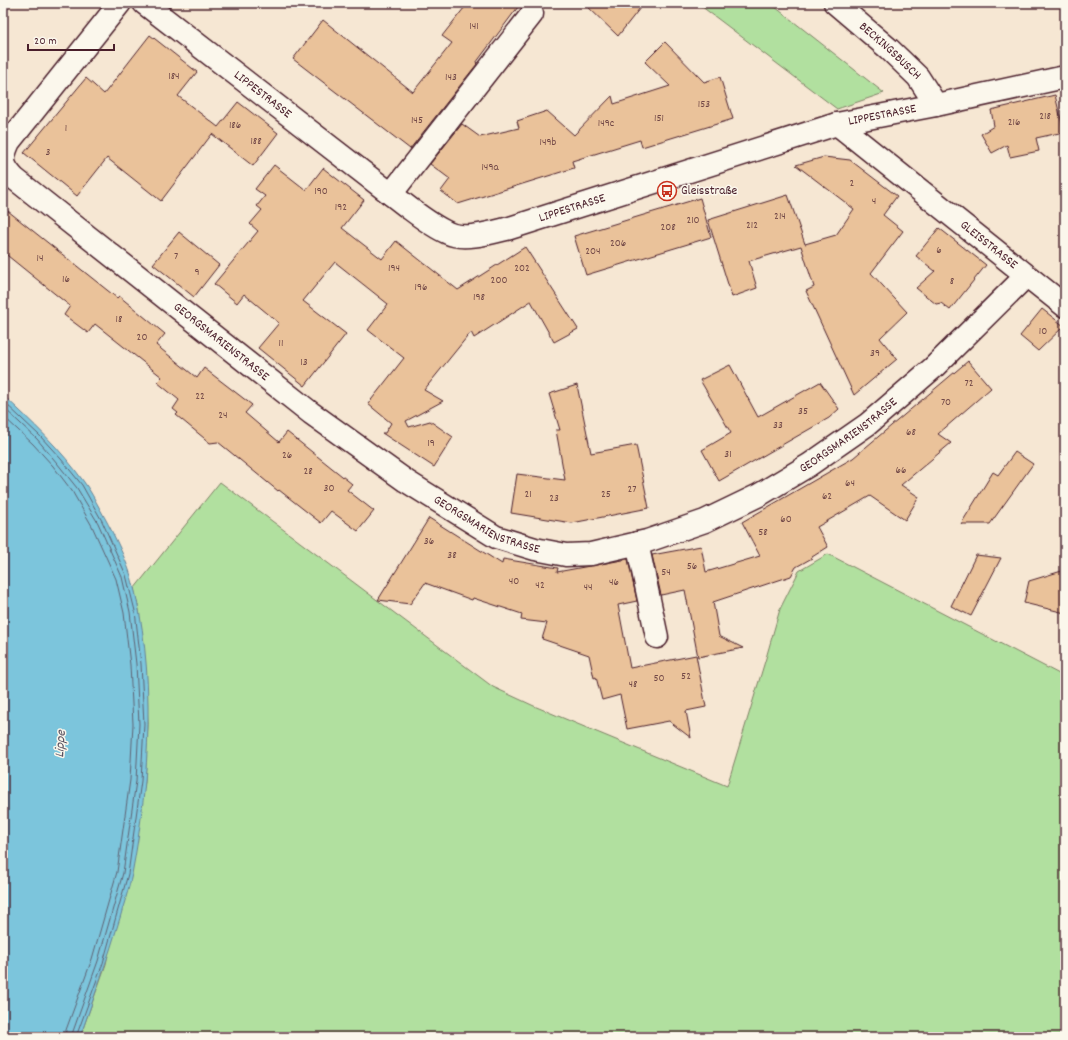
<svg xmlns="http://www.w3.org/2000/svg" width="1068" height="1040" font-family="Dekko,sans-serif">
<style>
.green{fill:#b1e09f;stroke:#7e8065}
.water{fill:#7cc5dc;stroke:#688395}
.lines{fill:none;stroke-linecap:round;stroke-linejoin:round}
.shore{stroke:#5e6172;stroke-width:1}
.building{fill:#eac29a;stroke:#4a1f2b}
.minor-casing{stroke:#4a1f2b;stroke-width:25}
.minor{stroke:#fbf7ec;stroke-width:22}
.labels{text-anchor:middle;dominant-baseline:central;stroke-width:3;stroke-linejoin:round;paint-order:stroke}
.number-label{font-size:11px;fill:#724847}
.street-label{font-size:13px;fill:#4a1f2b;stroke:#fbf7ec}
.poi-label{font-size:13px;fill:#4a1f2b;stroke:#fbf7ec;text-anchor:start}
.water-label{font-size:14px;font-style:italic;fill:#595160;stroke:#fbf7ec}
</style>
<rect width="100%" height="100%" fill="#f6e7d3"/>
<filter id="ink" filterUnits="userSpaceOnUse"><feTurbulence type="fractalNoise" baseFrequency=".025" numOctaves="2"/><feDisplacementMap in="SourceGraphic" scale="8" xChannelSelector="R" yChannelSelector="G"/><feConvolveMatrix kernelMatrix="1 2 1 2 8 2 1 2 1" color-interpolation-filters="sRGB"/></filter>
<g filter="url(#ink)">
<path class="green" d="M697,3H770L884,93L837,109Z
M220,482L493,687L534,706L727,786L766,658L780,609L799,571L828,554L1065,677V1037H80L106,964L145,782L148,724L145,663L139,610L134,589Z"/>
<path class="water" d="M3,395C32,422 61,449 84,482C90,490 95,500 100,509C110,527 125,556 131,576C157,668 150,780 132,874C129,889 124,903 120,918C108,958 94,997 80,1037H3Z"/>
<g class="lines">
<path class="shore" d="M3,401L40,436L61,459L82,485L102,521L126,575L135,611L141,664L144,724L141,781L128,874L103,963L76,1037
M3,407L37,439L57,463L77,488L98,523L122,577L130,612L136,664L139,724L136,781L123,873L98,961L71,1037
M3,416L33,444L53,466L72,491L92,526L116,579L124,613L130,665L133,724L130,780L117,872L92,959L66,1030L65,1037"/>
</g>
<path class="building" d="M468,3H521L476,63L477,64L410,149L293,59L323,20L413,92L452,43L442,36Z
M584,3H644L618,36Z
M150,35L197,72L178,96L218,127L238,102L278,133L253,166L212,134L161,201L107,158L77,196L24,153L86,78L104,94Z
M665,42L704,82L720,77L733,119L642,147L640,140L572,161L574,168L458,204L441,191L450,179L430,164L462,124L480,137L519,128L517,121L547,111L574,135L612,96L614,104L670,86L645,62Z
M1055,95L1064,132L1036,138L1039,151L1010,157L1007,145L992,153L981,134L994,126L991,110Z
M824,157L850,160L897,196L883,215L903,231L871,273L907,312L880,338L897,359L854,395L806,291L814,287L801,246L749,261L757,288L732,297L708,220L788,195L805,244L836,235L854,209L796,165Z
M274,165L306,190L323,168L364,200L342,228L382,259L396,241L458,290L525,247L578,329L554,342L531,301L474,338L471,332L424,390L443,401L406,421L409,427L430,421L453,437L434,467L382,433H385L391,423L368,404L404,358L368,330L388,304L335,262L303,301L346,334L305,386L258,348L279,323L244,294L237,303L214,284L258,231L250,224L262,210L257,206L265,196L255,189Z
M700,198L711,237L586,275L574,236Z
M3,207L117,298L119,296L165,334L156,345L197,378L204,368L252,405L245,413L279,442L287,432L352,484L347,490L374,511L358,531L331,511L321,523L279,490L278,491L218,442L210,443L176,415L178,413L173,409L179,400L157,382L162,377L95,324L88,333L64,315L70,306L3,252Z
M939,228L986,265L950,310L941,303L936,304L916,288L935,271L916,256Z
M179,232L219,265L194,297L153,264Z
M1042,309L1064,326L1038,351L1020,336Z
M968,361L991,388L938,434L951,443L901,485L919,497L905,520L870,496L817,527L828,547L812,557V558L796,567L791,576L713,602L719,636L743,648L698,657L685,590L661,595L652,555L701,546L706,572L760,556L742,522L853,458Z
M730,365L758,417L820,382L839,409L829,418L719,481L702,450L731,433L700,380Z
M577,385L591,453L636,445L649,508L572,523L511,513L517,474L565,480L556,430H560L549,394Z
M1015,452L1033,464L990,524H961L993,472L998,475Z
M429,518L502,564L503,559L558,568L557,572L628,559L637,601L618,605L630,668L696,655L706,707L686,711L691,738L669,721L627,729L620,695L602,700L596,677L594,678L589,655L542,639L547,623L521,620L522,614L473,598L472,600L425,583L410,604L378,600Z
M976,555L1001,558L971,616L951,606Z
M1065,570V613L1024,603L1029,581Z"/>
<g class="lines">
<g class="minor-casing">
<g id="minor">
<path id="s1" d="M120,3L9,142C1,159 2,166 15,179L311,413L406,481L496,537L535,549L566,555L591,554L647,541L705,521L759,495L809,465L868,424L933,368L1026,276"/>
<path id="s2" d="M144,3L409,208C421,217 434,227 448,233C465,241 493,232 510,228L837,124L936,105L1065,77"/>
<path id="s3" d="M835,3L889,49L918,77L936,105"/>
<path id="s4" d="M837,124L1065,306"/>
<path d="M391,194L532,14"/>
<path d="M637,543L657,637"/>
</g>
</g>
<use href="#minor" class="minor"/>
</g>
</g>
<defs>
<g id="bus-ring" transform="scale(1)"><circle r="9.5" fill="#fbf7ec" stroke="#c8321e" stroke-width="1.5"/><path d="M-5-6H5V4H4V6H2V4H-2V6H-4V4H-5ZM-3.5-4V0h7V-4ZM-3.5 1.2v1.5H-2V1.2ZM2 1.2v1.5H3.5V1.2Z" fill="#c8321e"/></g>
</defs>
<g fill-rule="evenodd">
<use href="#bus-ring" x="667" y="191"/>
</g>
<g class="labels">
<g class="number-label">
<text x="474" y="27">141</text>
<text x="174" y="77">184</text>
<text x="451" y="78">143</text>
<text x="704" y="105">153</text>
<text x="1045" y="117">218</text>
<text x="659" y="119">151</text>
<text x="417" y="121">145</text>
<text x="1014" y="123">216</text>
<text x="606" y="124">149c</text>
<text x="235" y="126">186</text>
<text x="66" y="129">1</text>
<text x="256" y="142">188</text>
<text x="548" y="143">149b</text>
<text x="48" y="153">3</text>
<text x="490" y="168">149a</text>
<text x="852" y="184">2</text>
<text x="321" y="192">190</text>
<text x="874" y="202">4</text>
<text x="341" y="208">192</text>
<text x="780" y="217">214</text>
<text x="693" y="221">210</text>
<text x="752" y="226">212</text>
<text x="668" y="228">208</text>
<text x="618" y="244">206</text>
<text x="939" y="251">6</text>
<text x="593" y="252">204</text>
<text x="176" y="257">7</text>
<text x="40" y="259">14</text>
<text x="394" y="269">194</text>
<text x="522" y="269">202</text>
<text x="197" y="273">9</text>
<text x="66" y="280">16</text>
<text x="499" y="281">200</text>
<text x="952" y="282">8</text>
<text x="421" y="288">196</text>
<text x="479" y="298">198</text>
<text x="119" y="320">18</text>
<text x="1043" y="332">10</text>
<text x="142" y="338">20</text>
<text x="281" y="344">11</text>
<text x="875" y="354">39</text>
<text x="304" y="363">13</text>
<text x="969" y="384">72</text>
<text x="200" y="397">22</text>
<text x="946" y="403">70</text>
<text x="803" y="412">35</text>
<text x="223" y="416">24</text>
<text x="778" y="426">33</text>
<text x="911" y="433">68</text>
<text x="431" y="444">19</text>
<text x="728" y="455">31</text>
<text x="287" y="456">26</text>
<text x="901" y="471">66</text>
<text x="308" y="472">28</text>
<text x="850" y="484">64</text>
<text x="329" y="489">30</text>
<text x="632" y="490">27</text>
<text x="528" y="495">21</text>
<text x="606" y="495">25</text>
<text x="827" y="497">62</text>
<text x="554" y="499">23</text>
<text x="786" y="520">60</text>
<text x="763" y="533">58</text>
<text x="429" y="542">36</text>
<text x="452" y="556">38</text>
<text x="692" y="567">56</text>
<text x="666" y="573">54</text>
<text x="514" y="582">40</text>
<text x="614" y="583">46</text>
<text x="540" y="586">42</text>
<text x="588" y="588">44</text>
<text x="686" y="677">52</text>
<text x="659" y="679">50</text>
<text x="633" y="685">48</text>
</g>
<g class="street-label">
<text stroke="none"><textPath href="#s3" startOffset="73">BECKINGSBUSCH</textPath></text>
<text stroke="none"><textPath href="#s2" startOffset="150">LIPPESTRASSE</textPath></text>
<text stroke="none"><textPath href="#s2" startOffset="834">LIPPESTRASSE</textPath></text>
<text stroke="none"><textPath href="#s2" startOffset="510">LIPPESTRASSE</textPath></text>
<text stroke="none"><textPath href="#s4" startOffset="194">GLEISSTRASSE</textPath></text>
<text stroke="none"><textPath href="#s1" startOffset="482">GEORGSMARIENSTRASSE</textPath></text>
<text stroke="none"><textPath href="#s1" startOffset="1203">GEORGSMARIENSTRASSE</textPath></text>
<text stroke="none"><textPath href="#s1" startOffset="806">GEORGSMARIENSTRASSE</textPath></text>
</g>
<g class="poi-label">
<text x="681" y="191">Gleisstraße</text>
</g>
<g class="water-label">
<text transform="translate(61 744) rotate(-86)">Lippe</text>
</g>
</g>
<rect width="1068" height="1040" fill="none" stroke="#fbf7ec" stroke-width="16"/>
<rect x="8" y="8" width="1052" height="1024" fill="none" stroke="#4a1f2b" stroke-width="1.5" filter="url(#ink)"/>
<path d="M28 44v6h86v-6" fill="none" stroke="#4a1f2b" stroke-width="2"/>
<text x="34" y="44" font-size="12" fill="#4a1f2b" stroke="#fbf7ec" stroke-width="3" paint-order="stroke">20 m</text>
</svg>
